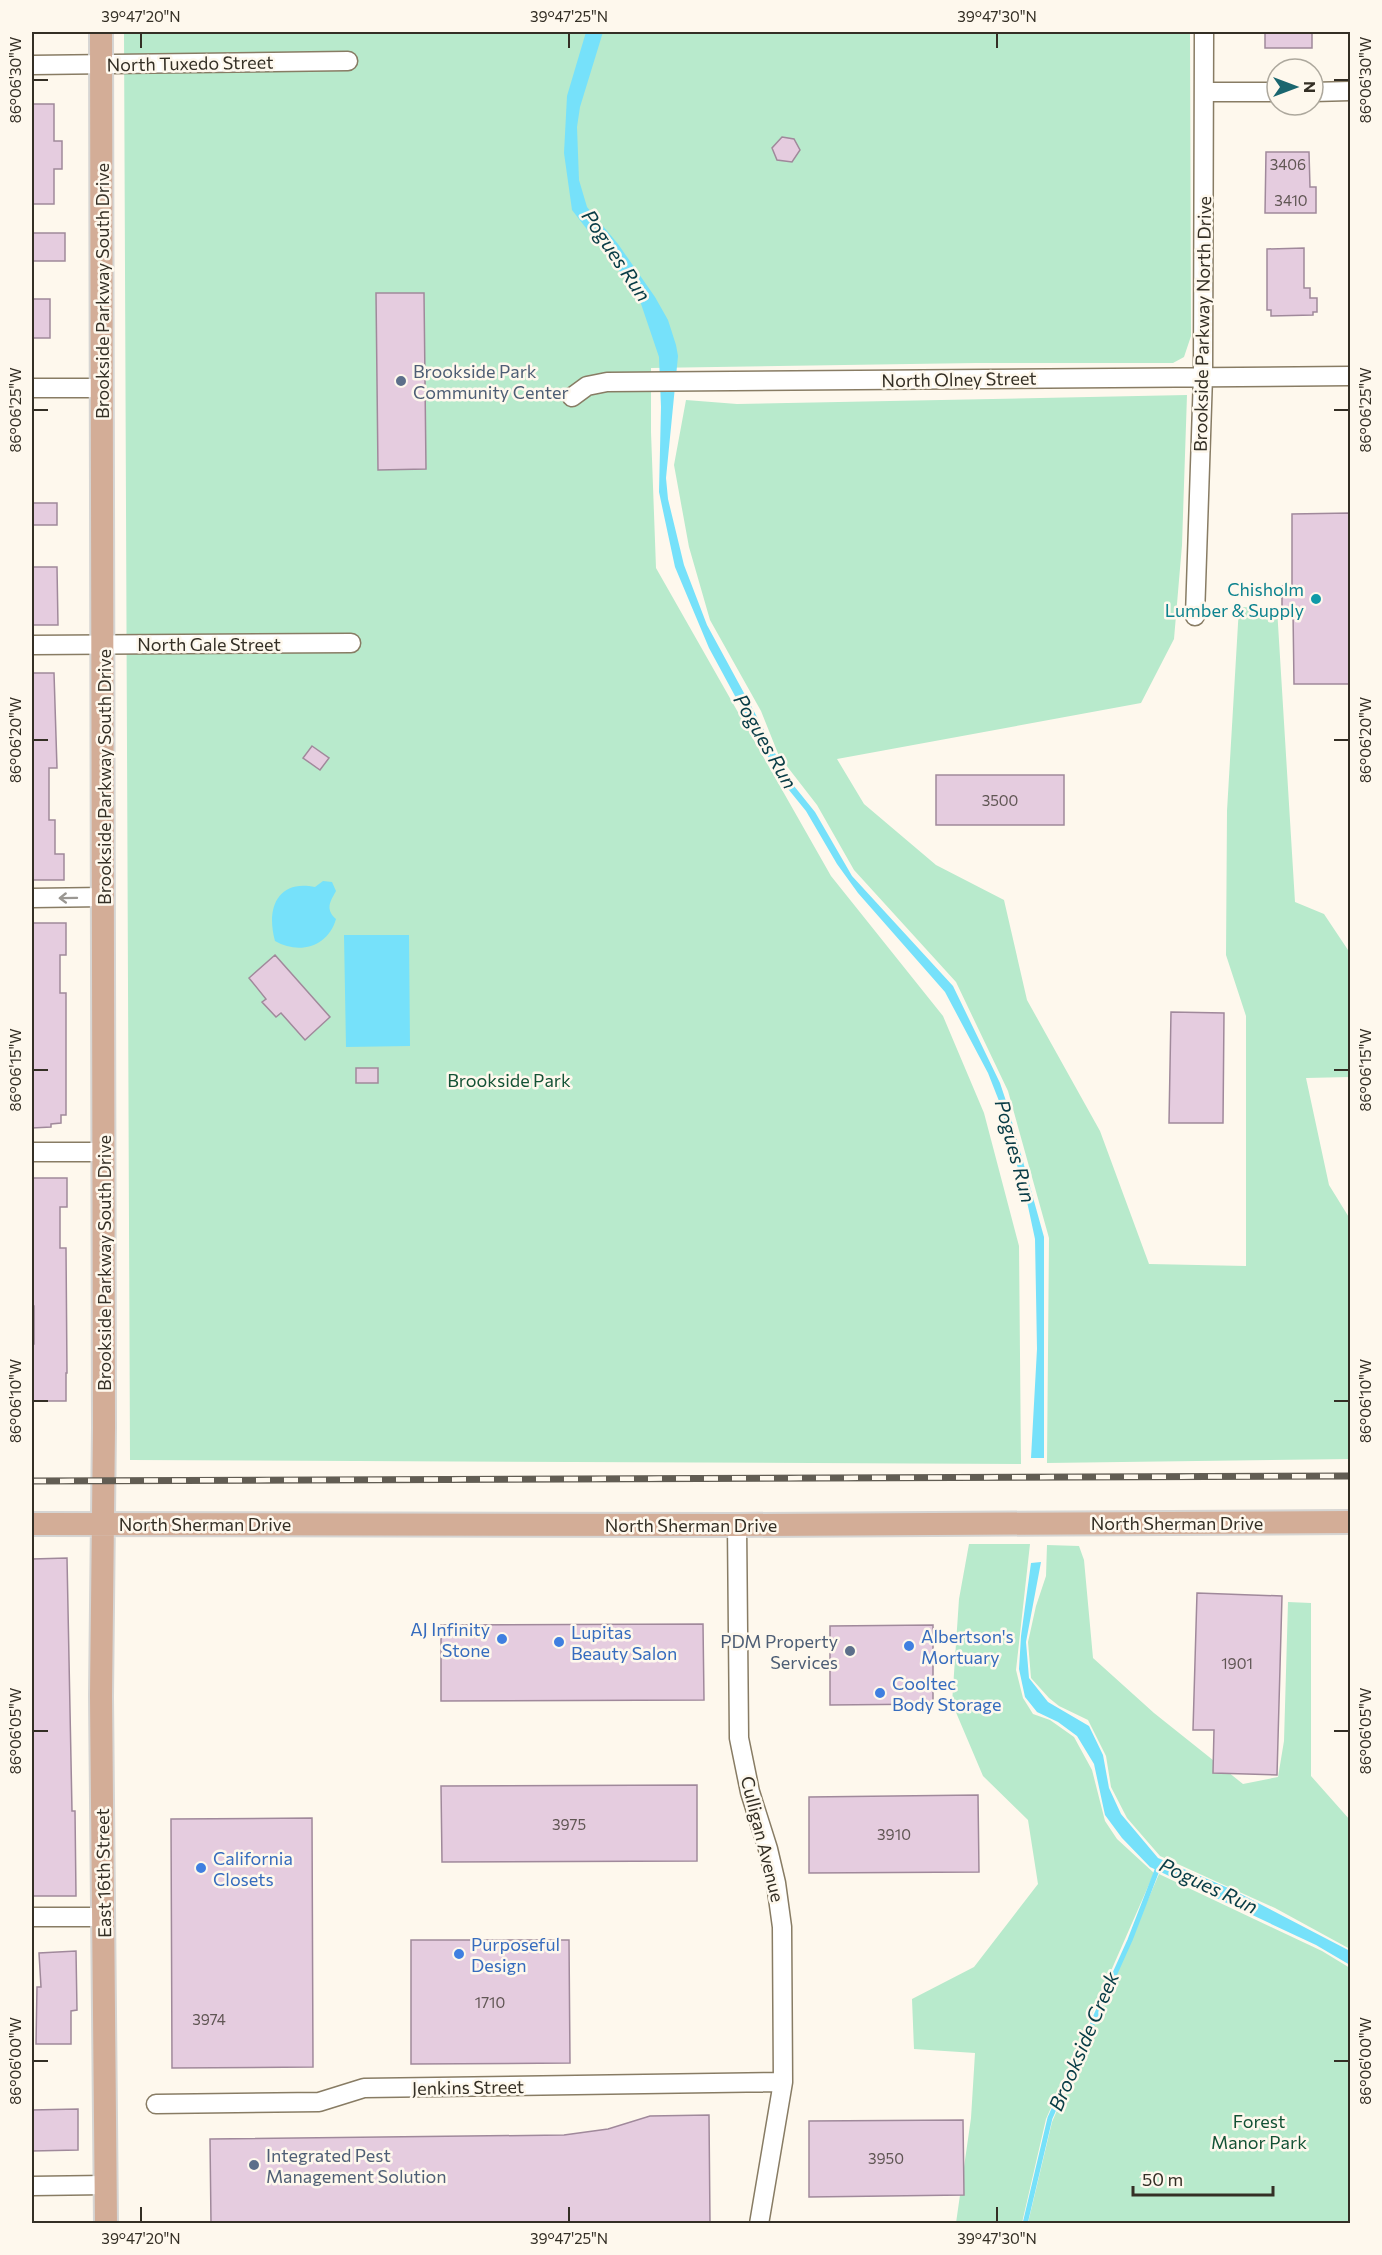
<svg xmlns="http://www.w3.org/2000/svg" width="1382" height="2255" font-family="Commissioner,sans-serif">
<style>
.green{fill:#b8eacc}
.water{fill:#76e1fa}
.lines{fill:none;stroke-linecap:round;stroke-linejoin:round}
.stream{stroke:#76e1fa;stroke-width:5}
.building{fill:#e5ccdf;stroke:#a0899b;stroke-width:1.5}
.minor-casing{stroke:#887c64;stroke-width:21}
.major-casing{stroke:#d6d5d3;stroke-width:26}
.minor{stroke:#fff;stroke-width:18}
.major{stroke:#d3ad97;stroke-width:22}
.rail-casing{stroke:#625d53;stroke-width:7}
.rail{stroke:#fef8ed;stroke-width:4.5;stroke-dasharray:14;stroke-linecap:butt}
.oneway{stroke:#9a9792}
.ticks{fill:none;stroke:#342f25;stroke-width:2}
.service-dot{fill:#5c6f8a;stroke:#fef8ed;stroke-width:2}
.culture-dot{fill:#0f9aa8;stroke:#fef8ed;stroke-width:2}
.shop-dot{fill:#3f7fe0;stroke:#fef8ed;stroke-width:2}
.labels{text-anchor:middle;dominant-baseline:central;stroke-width:5;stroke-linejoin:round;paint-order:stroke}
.number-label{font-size:15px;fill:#605654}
.street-label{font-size:18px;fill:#342f25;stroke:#fef8ed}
.service-label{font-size:18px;fill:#4e5e75;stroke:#fef8ed;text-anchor:start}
.culture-label{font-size:18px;fill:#0d838f;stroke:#fef8ed;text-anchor:end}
.park-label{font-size:18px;fill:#135235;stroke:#fef8ed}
.shop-label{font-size:18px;fill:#366cbe;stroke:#fef8ed;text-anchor:start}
.water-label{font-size:20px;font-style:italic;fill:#083c46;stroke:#fef8ed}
.neatline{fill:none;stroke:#342f25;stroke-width:2}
.ticks-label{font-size:15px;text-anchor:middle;fill:#342f25}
</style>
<rect width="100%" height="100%" fill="#fef8ed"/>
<path class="green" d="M124,32H1190L1191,336L1184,357L1173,363H976L651,368V432L656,568L831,876L943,1016L984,1113L1019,1246L1021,1464L130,1460Z
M1187,395L1182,545L1174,639L1141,703L837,759L864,804L936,865L1004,900L1027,1000L1100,1131L1149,1264L1246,1266V1016L1226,955L1227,811L1239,607L1277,608L1295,902L1324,914L1350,953V1077L1306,1078L1329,1185L1350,1219V1459L1047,1463L1049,1238L1008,1091L956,982L854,870L817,805L779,756L761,711L710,620L689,547L674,465L686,400L737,404Z
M969,1544H1030L1016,1670L1023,1698L1033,1714L1050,1720L1074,1737L1092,1770L1105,1821L1117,1839L1154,1873L1046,2119L1022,2223H956L971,2118L975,2053L914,2049L912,1999L974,1967L1038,1884L1028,1820L983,1776L952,1703L959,1599Z
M1047,1545L1079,1546L1084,1560L1093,1658L1154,1713L1243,1784L1278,1777L1284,1741L1288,1602L1311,1603V1776L1350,1820V1949L1275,1908L1160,1856L1127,1818L1111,1787L1106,1756L1088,1720L1059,1706L1049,1698L1031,1678L1028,1642L1036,1606L1046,1576Z
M1159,1874L1322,1951L1350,1968V2223H1028L1052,2122Z"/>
<path class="water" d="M586,32H603L580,107L577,127L579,180L587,207L618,244L655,297L668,320L676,345L678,356L666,478L668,499L684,565L707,625L763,728L786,776L815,812L852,876L953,986L1000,1083L1007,1104L1044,1237V1458H1031L1037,1349L1035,1239L1026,1197L999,1101L988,1073L945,992L858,893L837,864L806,811L780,779L709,648L675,567L659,492L661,407L659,357L638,295L572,210L564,153L567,96Z
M323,881L332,882L336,891C330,902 325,909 336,919C328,947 299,955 275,941C266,909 277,879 315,887Z
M344,935H409L410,1046L346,1047Z
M1041,1562L1026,1642L1029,1678L1048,1702L1089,1726L1103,1755L1109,1788L1121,1814L1158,1858L1233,1890L1350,1951V1965L1316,1945L1150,1867L1122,1838L1105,1815L1094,1764L1077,1736L1058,1722L1037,1712L1025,1697L1019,1669L1021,1636L1031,1563Z"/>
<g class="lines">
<path class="stream" d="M1025,2224L1050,2118L1130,1940L1159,1865"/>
</g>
<path class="building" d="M1265,32H1312V48H1265Z
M32,104H54V141H62V169H54V204H32Z
M782,137L794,139L800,150L792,162L777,160L772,148Z
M1266,152H1309L1310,187H1316V213H1265Z
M32,233H65V261H32Z
M1304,248V288H1310V298H1317V312H1313V315L1271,316V310H1267V249Z
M376,293H424L426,469L378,470Z
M32,299H50V338H32Z
M32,503H57V525H32Z
M1350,513V684H1294L1293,612H1282V586H1292V514Z
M32,567H57L58,625H32Z
M32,673H54L57,768H49V820H55V854H64V880H32Z
M312,746L329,758L320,770L303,758Z
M936,775H1064V825H936Z
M32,923H66V955H60V993H66V1115H61V1123L51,1124V1127L32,1128Z
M275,955L330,1017L305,1040L281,1013L276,1017L262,1002L266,999L249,978Z
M1171,1012L1224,1013L1223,1123H1169Z
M356,1068H378V1083H356Z
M32,1178H67V1207H60V1248H66L67,1373H66V1401H32V1344H34V1306H32Z
M67,1558L72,1811H75L76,1896H32V1559Z
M1197,1593L1282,1596L1277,1775L1213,1773L1214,1730H1193Z
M703,1624L704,1700L441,1701V1625Z
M933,1625V1704L830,1705V1626Z
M697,1785V1861L442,1862L441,1786Z
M978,1795L979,1872L809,1873V1797Z
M312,1818L313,2067L172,2068L171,1819Z
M411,1940H569L570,2063L411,2064Z
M76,1951L77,2010L71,2011V2044H36L37,1987H41L39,1953Z
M78,2109V2150L32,2151V2110Z
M709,2115L710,2223H211L210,2139L564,2135L608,2129L650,2116Z
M963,2120L964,2195L809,2197V2121Z"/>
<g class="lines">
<g class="minor-casing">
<path id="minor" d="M32,65L348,61
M1204,92H1277
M1313,92L1350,91
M32,388H103
M572,397L587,386L607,382L1350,376
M1195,616L1203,376L1204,32
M32,645L351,643
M32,898L104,897
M32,1152H104
M737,1525L739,1738L750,1792L768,1849L776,1883L782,1927L783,2082L759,2224
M32,1917H103
M156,2104L319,2102L364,2088L783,2082
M32,2186L106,2185"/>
</g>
<g class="major-casing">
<path id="major" d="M101,32L104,1427L101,1696L106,2224
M32,1524L737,1525L1350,1522"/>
</g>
<use href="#minor" class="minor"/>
<use href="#major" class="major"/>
<g class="rail-casing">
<path id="rail" d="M32,1481L1350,1476"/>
</g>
<use href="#rail" class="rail"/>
</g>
<defs><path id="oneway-shaft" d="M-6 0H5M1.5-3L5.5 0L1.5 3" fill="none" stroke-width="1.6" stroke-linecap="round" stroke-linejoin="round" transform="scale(1.5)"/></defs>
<use class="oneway" href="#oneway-shaft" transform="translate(68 898) rotate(179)"/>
<path class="ticks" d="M141,33V48M569,33V48M997,33V48M33,80H48M1334,80H1349M33,410H48M1334,410H1349M33,740H48M1334,740H1349M33,1070H48M1334,1070H1349M33,1401H48M1334,1401H1349M33,1731H48M1334,1731H1349M33,2061H48M1334,2061H1349M141,2207V2222M569,2207V2222M997,2207V2222"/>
<g class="service-dot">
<circle cx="401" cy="381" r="6"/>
<circle cx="850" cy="1651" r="6"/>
<circle cx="254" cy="2165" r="6"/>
</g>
<circle class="culture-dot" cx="1316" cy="599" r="6"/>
<g class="shop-dot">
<circle cx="502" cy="1639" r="6"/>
<circle cx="559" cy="1642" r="6"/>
<circle cx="909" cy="1646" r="6"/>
<circle cx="880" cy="1693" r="6"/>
<circle cx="201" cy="1868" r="6"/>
<circle cx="459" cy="1954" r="6"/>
</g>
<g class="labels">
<g class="number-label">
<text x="1288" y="164">3406</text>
<text x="1291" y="200">3410</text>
<text x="1000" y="800">3500</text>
<text x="1237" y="1663">1901</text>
<text x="569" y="1824">3975</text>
<text x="894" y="1834">3910</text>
<text x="490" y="2002">1710</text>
<text x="209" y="2019">3974</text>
<text x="886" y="2158">3950</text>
</g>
<g class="street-label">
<text transform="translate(190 63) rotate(-1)">North Tuxedo Street</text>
<text transform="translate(102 291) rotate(-90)">Brookside Parkway South Drive</text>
<text transform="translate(1202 324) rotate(-89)">Brookside Parkway North Drive</text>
<text transform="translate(959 379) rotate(-1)">North Olney Street</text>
<text x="209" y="644">North Gale Street</text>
<text transform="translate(104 777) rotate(-90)">Brookside Parkway South Drive</text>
<text transform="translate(104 1263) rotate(-90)">Brookside Parkway South Drive</text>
<text x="1177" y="1523">North Sherman Drive</text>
<text x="205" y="1524">North Sherman Drive</text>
<text x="691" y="1525">North Sherman Drive</text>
<text transform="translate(763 1839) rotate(76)">Culligan Avenue</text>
<text transform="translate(103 1873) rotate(-91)">East 16th Street</text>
<text transform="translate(468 2087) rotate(-1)">Jenkins Street</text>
</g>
<g class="service-label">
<text x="413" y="371">Brookside Park<tspan x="413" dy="21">Community Center</tspan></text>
<text x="838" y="1641" text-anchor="end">PDM Property<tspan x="838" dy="21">Services</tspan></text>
<text x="266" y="2155">Integrated Pest<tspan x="266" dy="21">Management Solution</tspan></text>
</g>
<g class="culture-label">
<text x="1304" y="589">Chisholm<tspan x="1304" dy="21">Lumber &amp; Supply</tspan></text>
</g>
<g class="park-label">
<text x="509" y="1080">Brookside Park</text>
<text x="1259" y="2121">Forest<tspan x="1259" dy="21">Manor Park</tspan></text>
</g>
<g class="shop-label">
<text x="490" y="1629" text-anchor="end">AJ Infinity<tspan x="490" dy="21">Stone</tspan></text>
<text x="571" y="1632">Lupitas<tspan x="571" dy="21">Beauty Salon</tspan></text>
<text x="921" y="1636">Albertson's<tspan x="921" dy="21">Mortuary</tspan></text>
<text x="892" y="1683">Cooltec<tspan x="892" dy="21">Body Storage</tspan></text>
<text x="213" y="1858">California<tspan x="213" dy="21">Closets</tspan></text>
<text x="471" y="1944">Purposeful<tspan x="471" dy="21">Design</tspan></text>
</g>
<g class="water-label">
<text transform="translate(617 255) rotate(56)">Pogues Run</text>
<text transform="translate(766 741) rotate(60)">Pogues Run</text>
<text transform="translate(1016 1151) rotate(75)">Pogues Run</text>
<text transform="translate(1209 1885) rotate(25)">Pogues Run</text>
<text transform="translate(1083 2041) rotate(-67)">Brookside Creek</text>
</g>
</g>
<rect width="1382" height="2255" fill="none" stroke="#fef8ed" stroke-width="66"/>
<g transform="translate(1295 87) rotate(90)"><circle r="28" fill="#fef8ed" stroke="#ada89d" stroke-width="1.5"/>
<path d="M0-4.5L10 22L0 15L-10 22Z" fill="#1a666f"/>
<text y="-9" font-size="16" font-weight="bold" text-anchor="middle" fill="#342f25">N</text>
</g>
<path d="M1133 2186v9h140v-9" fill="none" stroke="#342f25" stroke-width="3"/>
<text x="1142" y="2186" font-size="18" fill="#342f25" stroke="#fef8ed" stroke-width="4.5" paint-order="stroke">50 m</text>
<rect x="33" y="33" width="1316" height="2189" class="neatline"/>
<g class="ticks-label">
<text x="141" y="22">39°47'20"N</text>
<text x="569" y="22">39°47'25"N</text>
<text x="997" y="22">39°47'30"N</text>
<text transform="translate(16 80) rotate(-90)" y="5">86°06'30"W</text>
<text transform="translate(1366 80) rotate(-90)" y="5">86°06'30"W</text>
<text transform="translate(16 410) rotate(-90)" y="5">86°06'25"W</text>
<text transform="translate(1366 410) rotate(-90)" y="5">86°06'25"W</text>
<text transform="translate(16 740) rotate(-90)" y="5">86°06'20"W</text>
<text transform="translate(1366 740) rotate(-90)" y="5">86°06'20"W</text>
<text transform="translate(1366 1070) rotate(-90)" y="5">86°06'15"W</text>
<text transform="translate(16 1070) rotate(-90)" y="5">86°06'15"W</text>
<text transform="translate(1366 1401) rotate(-90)" y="5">86°06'10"W</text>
<text transform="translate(16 1401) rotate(-90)" y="5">86°06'10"W</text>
<text transform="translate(1366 1731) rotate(-90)" y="5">86°06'05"W</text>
<text transform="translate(16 1731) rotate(-90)" y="5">86°06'05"W</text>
<text transform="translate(16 2061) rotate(-90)" y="5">86°06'00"W</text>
<text transform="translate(1366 2061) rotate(-90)" y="5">86°06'00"W</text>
<text x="141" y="2244">39°47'20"N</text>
<text x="569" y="2244">39°47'25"N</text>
<text x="997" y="2244">39°47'30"N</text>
</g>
</svg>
